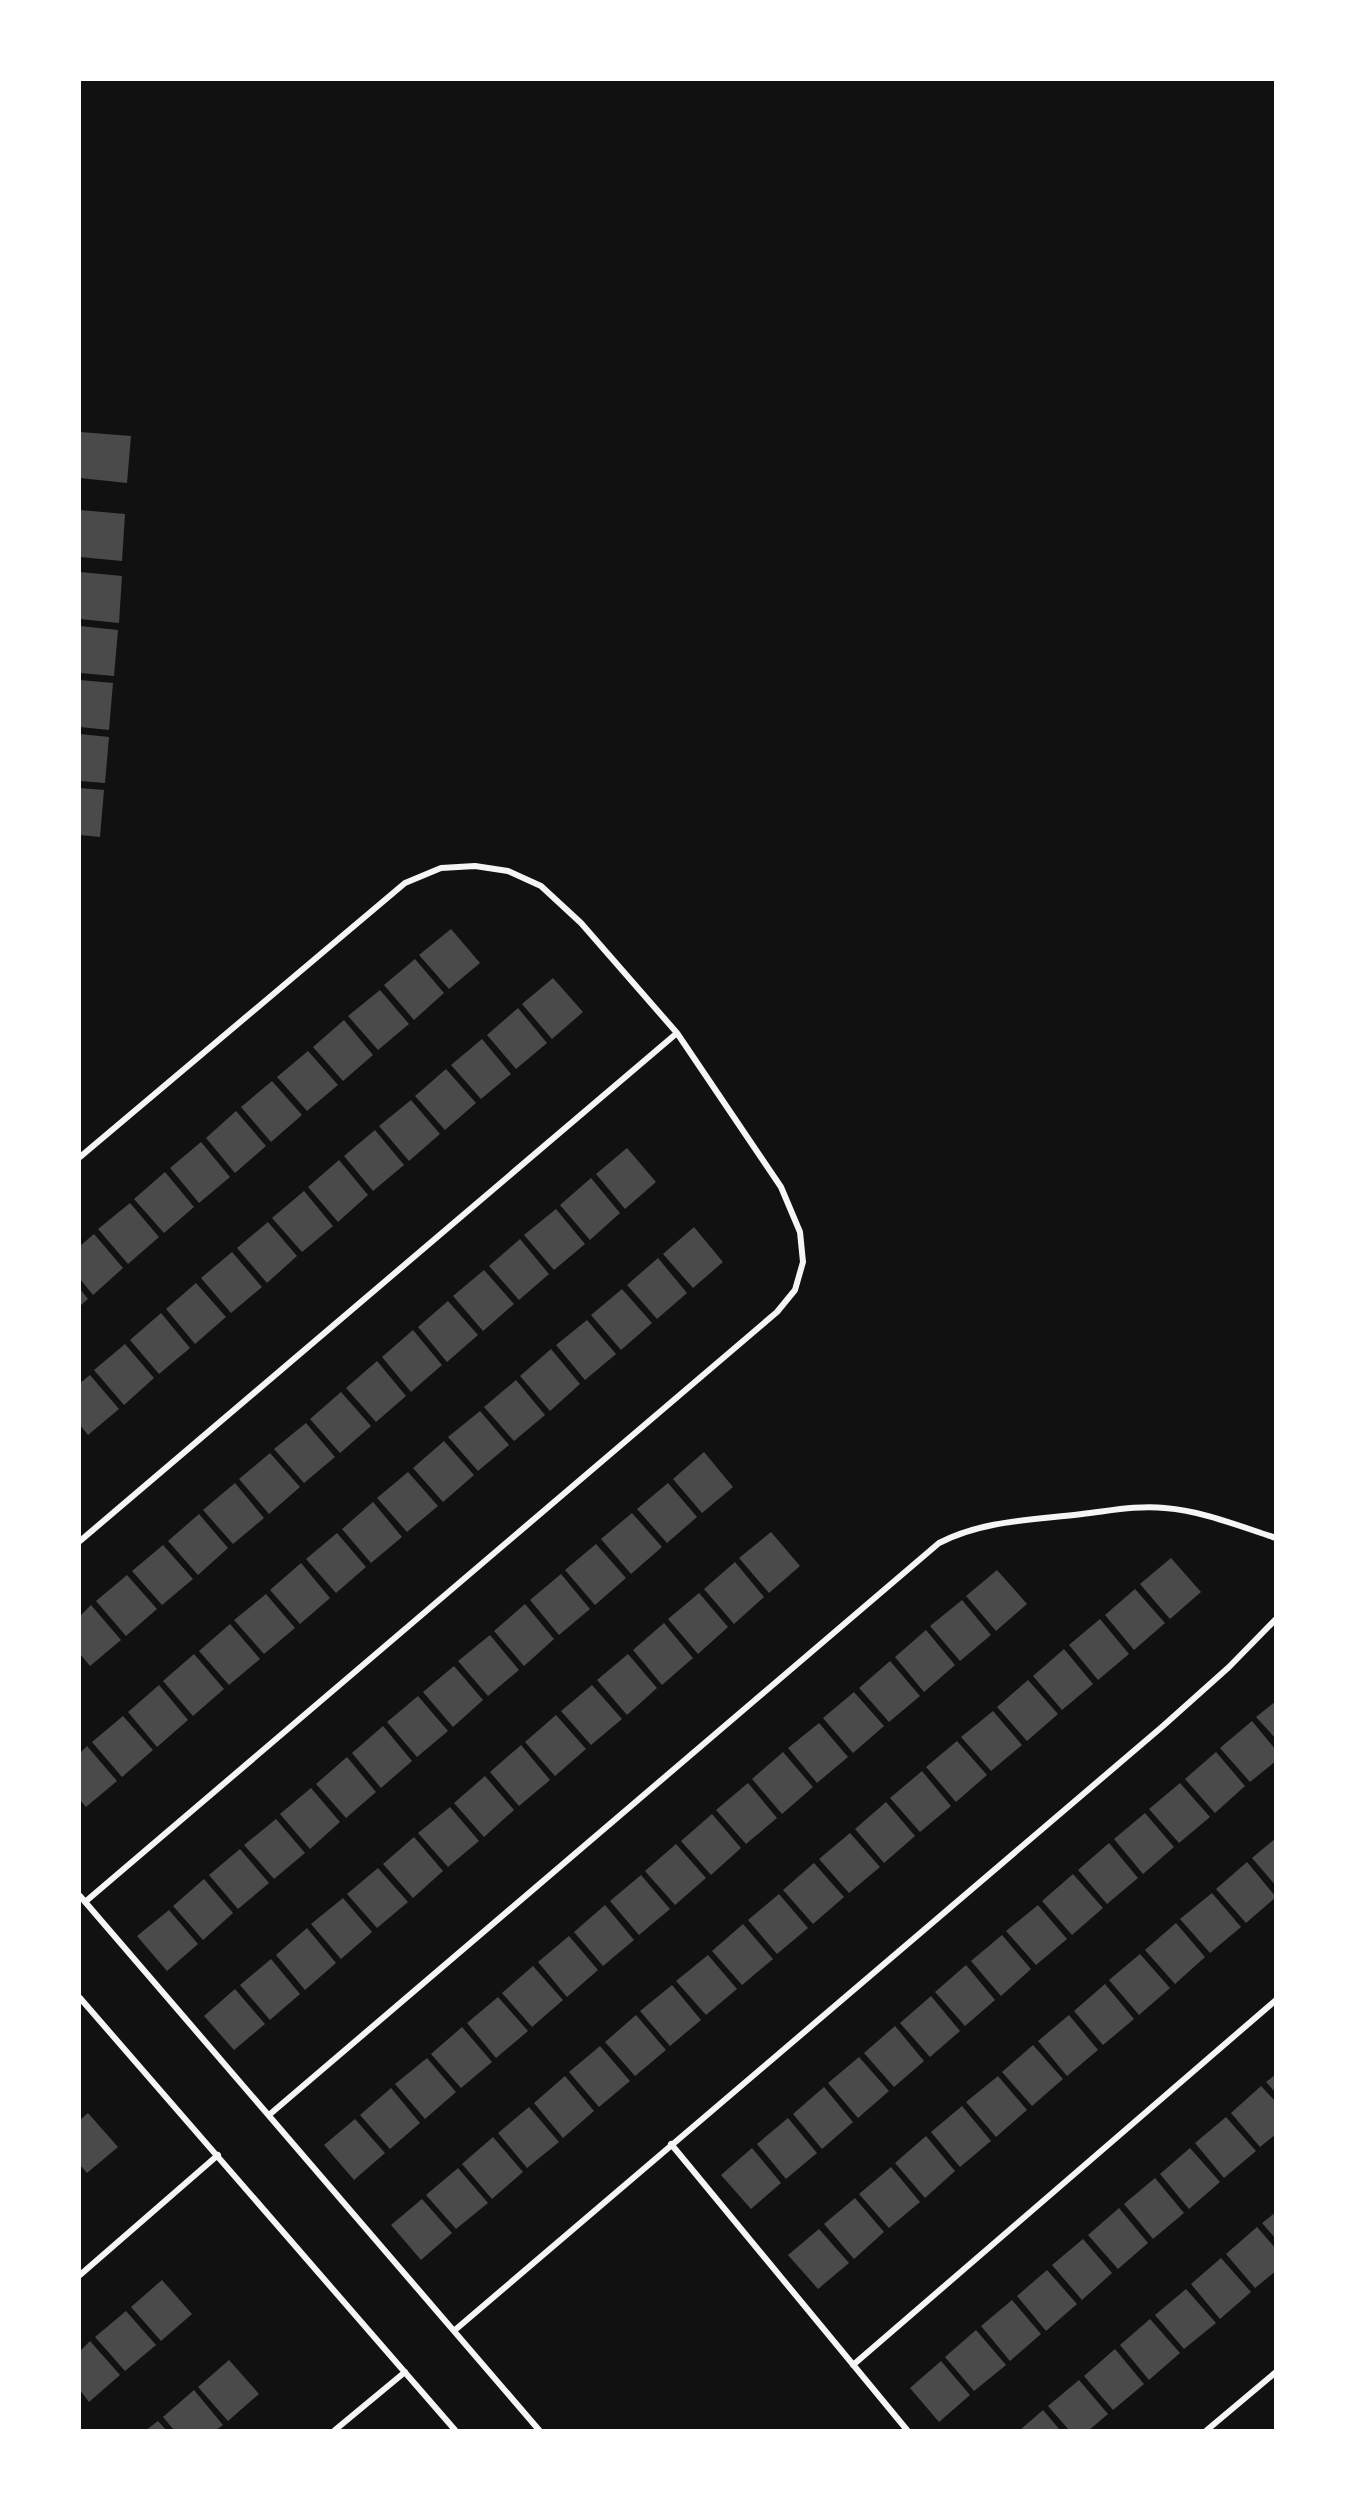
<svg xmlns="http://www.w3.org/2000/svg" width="1355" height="2510" font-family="'DM Sans',sans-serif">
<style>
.building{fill:#4a4a4a}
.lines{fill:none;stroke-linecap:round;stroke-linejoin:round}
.minor{stroke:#f5f5f5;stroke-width:6}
</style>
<rect width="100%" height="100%" fill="#111"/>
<path class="building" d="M80,432L131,436L127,483L80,478Z
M80,510L125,514L122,561L80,557Z
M80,572L122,576L119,623L80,619Z
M80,626L118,630L114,676L80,673Z
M80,680L113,683L109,730L80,727Z
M80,734L109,737L105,783L80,781Z
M80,788L104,790L100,837L80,835Z
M451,929L480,963L449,989L419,955Z
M415,959L444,993L414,1020L384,985Z
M553,978L583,1012L552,1039L522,1004Z
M380,990L409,1024L378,1050L348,1016Z
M518,1008L547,1043L516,1069L487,1035Z
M344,1020L373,1055L343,1081L313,1047Z
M482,1039L511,1074L481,1099L451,1065Z
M308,1051L338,1085L307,1111L277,1077Z
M446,1069L476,1103L445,1130L415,1096Z
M272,1081L302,1115L271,1142L241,1107Z
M411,1100L440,1134L409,1161L379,1126Z
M236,1111L266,1146L235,1173L206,1138Z
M375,1130L404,1165L373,1191L344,1156Z
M201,1142L230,1177L199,1203L170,1168Z
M627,1148L656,1182L625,1209L596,1174Z
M339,1160L368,1195L338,1222L308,1187Z
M165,1172L194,1207L164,1233L134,1199Z
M591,1178L620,1213L590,1240L560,1205Z
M304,1191L333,1226L302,1252L272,1218Z
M130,1203L159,1237L128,1264L98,1229Z
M556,1209L585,1244L554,1270L524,1235Z
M268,1222L297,1256L267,1283L237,1248Z
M694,1227L723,1262L693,1288L663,1254Z
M94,1234L123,1268L93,1295L80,1279V1246Z
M520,1239L549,1274L519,1300L489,1266Z
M232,1252L262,1287L231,1313L201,1278Z
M658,1258L687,1293L657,1319L627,1285Z
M484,1270L514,1304L483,1331L453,1296Z
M196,1283L226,1317L195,1344L166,1309Z
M80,1289L88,1299L80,1306Z
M622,1289L652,1323L621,1350L591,1315Z
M448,1301L478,1335L447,1362L418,1327Z
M161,1313L190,1348L159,1374L130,1340Z
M587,1320L616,1354L585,1380L556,1345Z
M413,1330L442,1365L411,1392L382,1357Z
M125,1344L154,1378L124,1405L94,1370Z
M551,1349L580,1384L550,1411L520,1376Z
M377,1361L406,1396L376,1422L346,1388Z
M90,1375L119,1409L88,1435L80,1425V1383Z
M516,1380L545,1415L514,1441L484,1407Z
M341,1392L371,1426L340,1453L310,1419Z
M480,1411L509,1445L478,1471L448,1437Z
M306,1423L335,1457L304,1483L274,1449Z
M444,1441L474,1475L443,1502L413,1468Z
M704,1452L733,1487L702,1513L673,1479Z
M270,1453L300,1487L269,1514L239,1479Z
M408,1472L438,1506L407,1532L377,1498Z
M235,1483L264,1518L233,1544L203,1510Z
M668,1483L697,1517L667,1543L637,1509Z
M373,1502L402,1537L371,1563L342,1529Z
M632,1513L662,1547L631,1574L601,1539Z
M199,1514L228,1548L198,1575L168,1541Z
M771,1532L800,1566L769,1593L739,1558Z
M337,1533L366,1567L336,1593L306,1559Z
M596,1544L626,1578L595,1605L565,1570Z
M163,1545L193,1579L162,1605L132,1571Z
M1171,1558L1201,1592L1170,1619L1140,1584Z
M735,1562L764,1597L734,1624L704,1589Z
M301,1563L330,1598L300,1624L270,1590Z
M997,1570L1027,1604L996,1631L966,1596Z
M561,1574L590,1609L559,1635L530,1600Z
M127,1575L157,1609L126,1636L96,1601Z
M1135,1589L1165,1623L1134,1650L1105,1615Z
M699,1593L728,1627L698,1654L668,1619Z
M266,1594L295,1628L264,1654L234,1620Z
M962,1600L991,1635L960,1661L930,1626Z
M525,1604L554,1639L524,1666L494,1631Z
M91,1605L121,1640L90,1666L80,1654V1616Z
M1100,1619L1129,1654L1098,1680L1069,1645Z
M664,1623L693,1658L662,1685L633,1650Z
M230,1624L260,1659L229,1685L199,1651Z
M926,1630L955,1665L924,1692L895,1657Z
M490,1635L519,1670L488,1696L458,1661Z
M1064,1649L1093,1684L1062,1710L1033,1676Z
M194,1654L224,1689L193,1716L163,1681Z
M628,1654L657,1688L627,1715L597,1680Z
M890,1661L920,1696L889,1722L859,1688Z
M454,1666L483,1700L453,1727L423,1692Z
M1028,1680L1058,1714L1027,1741L997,1707Z
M159,1685L188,1720L157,1747L128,1712Z
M592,1685L622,1719L591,1745L561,1711Z
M854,1692L884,1726L853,1753L823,1718Z
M418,1696L448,1731L417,1757L387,1722Z
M1276,1701V1739L1256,1717Z
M993,1711L1022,1745L991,1771L961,1737Z
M556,1715L586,1749L555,1776L525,1742Z
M123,1716L153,1750L122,1777L92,1742Z
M1252,1721L1276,1750V1761L1250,1782L1220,1748Z
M819,1723L848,1757L817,1783L788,1748Z
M383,1726L412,1761L381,1788L352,1753Z
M957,1741L987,1775L956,1802L926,1767Z
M521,1745L550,1780L519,1806L490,1772Z
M87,1746L117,1781L86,1807L80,1800V1753Z
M783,1752L813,1787L782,1814L752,1779Z
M1216,1752L1245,1786L1215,1813L1185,1779Z
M347,1757L376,1792L346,1818L316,1784Z
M922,1771L951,1806L920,1832L890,1798Z
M485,1776L514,1810L484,1837L454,1803Z
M748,1783L777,1818L746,1844L716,1810Z
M1180,1783L1210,1817L1179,1843L1149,1809Z
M311,1788L340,1822L310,1849L280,1814Z
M886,1802L915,1836L884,1863L855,1829Z
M450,1807L479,1841L448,1867L418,1833Z
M1145,1813L1174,1847L1143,1874L1114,1839Z
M712,1814L741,1848L711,1875L681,1841Z
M276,1819L305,1853L274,1879L244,1845Z
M850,1833L880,1867L849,1893L819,1859Z
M414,1837L443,1871L413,1898L383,1864Z
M1276,1838V1886L1252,1858Z
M1109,1843L1138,1878L1107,1904L1078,1870Z
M676,1844L706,1878L675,1905L645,1871Z
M240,1849L269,1883L238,1909L209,1875Z
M1247,1862L1276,1897L1246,1923L1216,1889Z
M814,1863L844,1897L813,1924L783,1890Z
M378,1868L408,1902L377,1928L347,1894Z
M1073,1874L1103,1908L1072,1935L1042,1901Z
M641,1875L670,1909L639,1935L610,1901Z
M204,1879L233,1913L203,1940L173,1906Z
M1212,1893L1241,1927L1210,1953L1180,1919Z
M779,1894L808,1928L777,1954L748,1920Z
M343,1898L372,1932L341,1959L311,1924Z
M605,1905L634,1940L603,1966L574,1932Z
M1038,1905L1067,1939L1036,1965L1006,1931Z
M169,1910L198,1944L167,1971L137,1936Z
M1176,1923L1205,1957L1175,1984L1145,1950Z
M743,1924L773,1959L742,1985L712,1951Z
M307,1928L336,1963L305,1990L276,1955Z
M1002,1935L1031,1969L1001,1996L971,1961Z
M569,1936L598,1970L567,1997L538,1962Z
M1140,1954L1170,1988L1139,2015L1109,1980Z
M708,1955L737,1989L706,2015L676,1981Z
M271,1959L300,1994L270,2020L240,1985Z
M966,1965L995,2000L965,2026L935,1992Z
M533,1966L563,2000L532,2027L502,1993Z
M1105,1984L1134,2019L1103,2045L1074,2011Z
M672,1985L701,2020L670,2046L640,2011Z
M235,1989L265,2024L234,2050L204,2016Z
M931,1996L960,2031L930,2057L900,2023Z
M498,1997L528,2031L496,2058L467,2023Z
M636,2015L666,2050L635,2076L605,2042Z
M1069,2015L1098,2050L1067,2076L1038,2041Z
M895,2026L924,2061L894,2087L864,2053Z
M462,2027L492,2062L461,2088L431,2054Z
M1033,2045L1063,2079L1032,2106L1002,2072Z
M600,2046L630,2081L599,2107L569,2072Z
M859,2057L889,2091L858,2118L828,2083Z
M427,2058L456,2092L425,2119L395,2084Z
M1276,2074V2093L1266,2082Z
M565,2076L594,2111L563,2138L534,2103Z
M998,2076L1027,2110L996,2137L966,2102Z
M1261,2086L1276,2102V2134L1260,2147L1231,2113Z
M824,2087L853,2122L822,2149L793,2114Z
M391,2088L420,2123L390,2149L360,2115Z
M962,2106L991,2141L960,2167L931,2132Z
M529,2107L559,2142L527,2168L498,2133Z
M88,2113L118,2147L87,2173L80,2165V2120Z
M1226,2117L1256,2151L1224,2178L1195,2143Z
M788,2118L817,2153L786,2179L757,2144Z
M355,2119L385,2153L354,2180L324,2145Z
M926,2136L955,2171L925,2198L895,2163Z
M493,2137L523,2172L492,2199L462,2164Z
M752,2148L781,2183L751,2209L721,2175Z
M1190,2148L1220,2182L1189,2209L1160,2174Z
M891,2167L920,2202L889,2228L859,2194Z
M458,2168L488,2203L456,2229L426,2195Z
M1155,2178L1184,2213L1153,2239L1124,2204Z
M855,2198L884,2232L854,2259L824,2224Z
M422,2199L452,2233L421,2260L391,2225Z
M1119,2208L1148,2243L1118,2269L1088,2235Z
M1276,2212V2239L1262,2223Z
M1257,2227L1276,2249V2271L1255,2288L1226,2254Z
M819,2229L849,2263L818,2289L788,2255Z
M1083,2239L1112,2273L1082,2300L1052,2265Z
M1221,2258L1251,2292L1220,2319L1191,2284Z
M1047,2270L1077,2304L1046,2331L1017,2296Z
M162,2280L192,2314L161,2341L131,2307Z
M1186,2289L1216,2323L1184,2349L1155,2315Z
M1012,2300L1041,2334L1010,2361L981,2326Z
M126,2311L156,2345L125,2371L95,2337Z
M1150,2319L1180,2353L1149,2380L1120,2345Z
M976,2330L1006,2365L974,2391L945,2357Z
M90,2341L120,2375L89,2402L80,2390V2351Z
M1115,2349L1144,2384L1113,2410L1084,2376Z
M229,2360L259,2394L228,2421L198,2387Z
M941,2361L970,2395L939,2422L910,2388Z
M1079,2380L1108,2414L1089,2430H1069L1048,2406Z
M194,2390L223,2425L216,2430H174L163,2417Z
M1043,2410L1060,2430H1020Z
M158,2421L166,2430H146Z"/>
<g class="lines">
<path class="minor" d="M80,1157L405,883L441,868L475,866L508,871L541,886L581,923L677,1033L781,1187L800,1232L803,1262L795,1290L777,1312L85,1902
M80,1541L677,1033
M80,1896L539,2430
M80,1998L455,2430
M269,2115L939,1543C983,1520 1034,1520 1082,1514C1109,1511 1138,1505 1165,1508C1203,1511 1239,1526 1276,1538
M671,2144L907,2430
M80,2275L218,2155
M455,2330L1163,1726L1229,1667L1276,1619
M853,2365L1276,2000
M335,2430L405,2372
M1207,2430L1276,2372"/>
</g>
<rect width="1355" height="2510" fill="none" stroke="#ffffff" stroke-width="162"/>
</svg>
